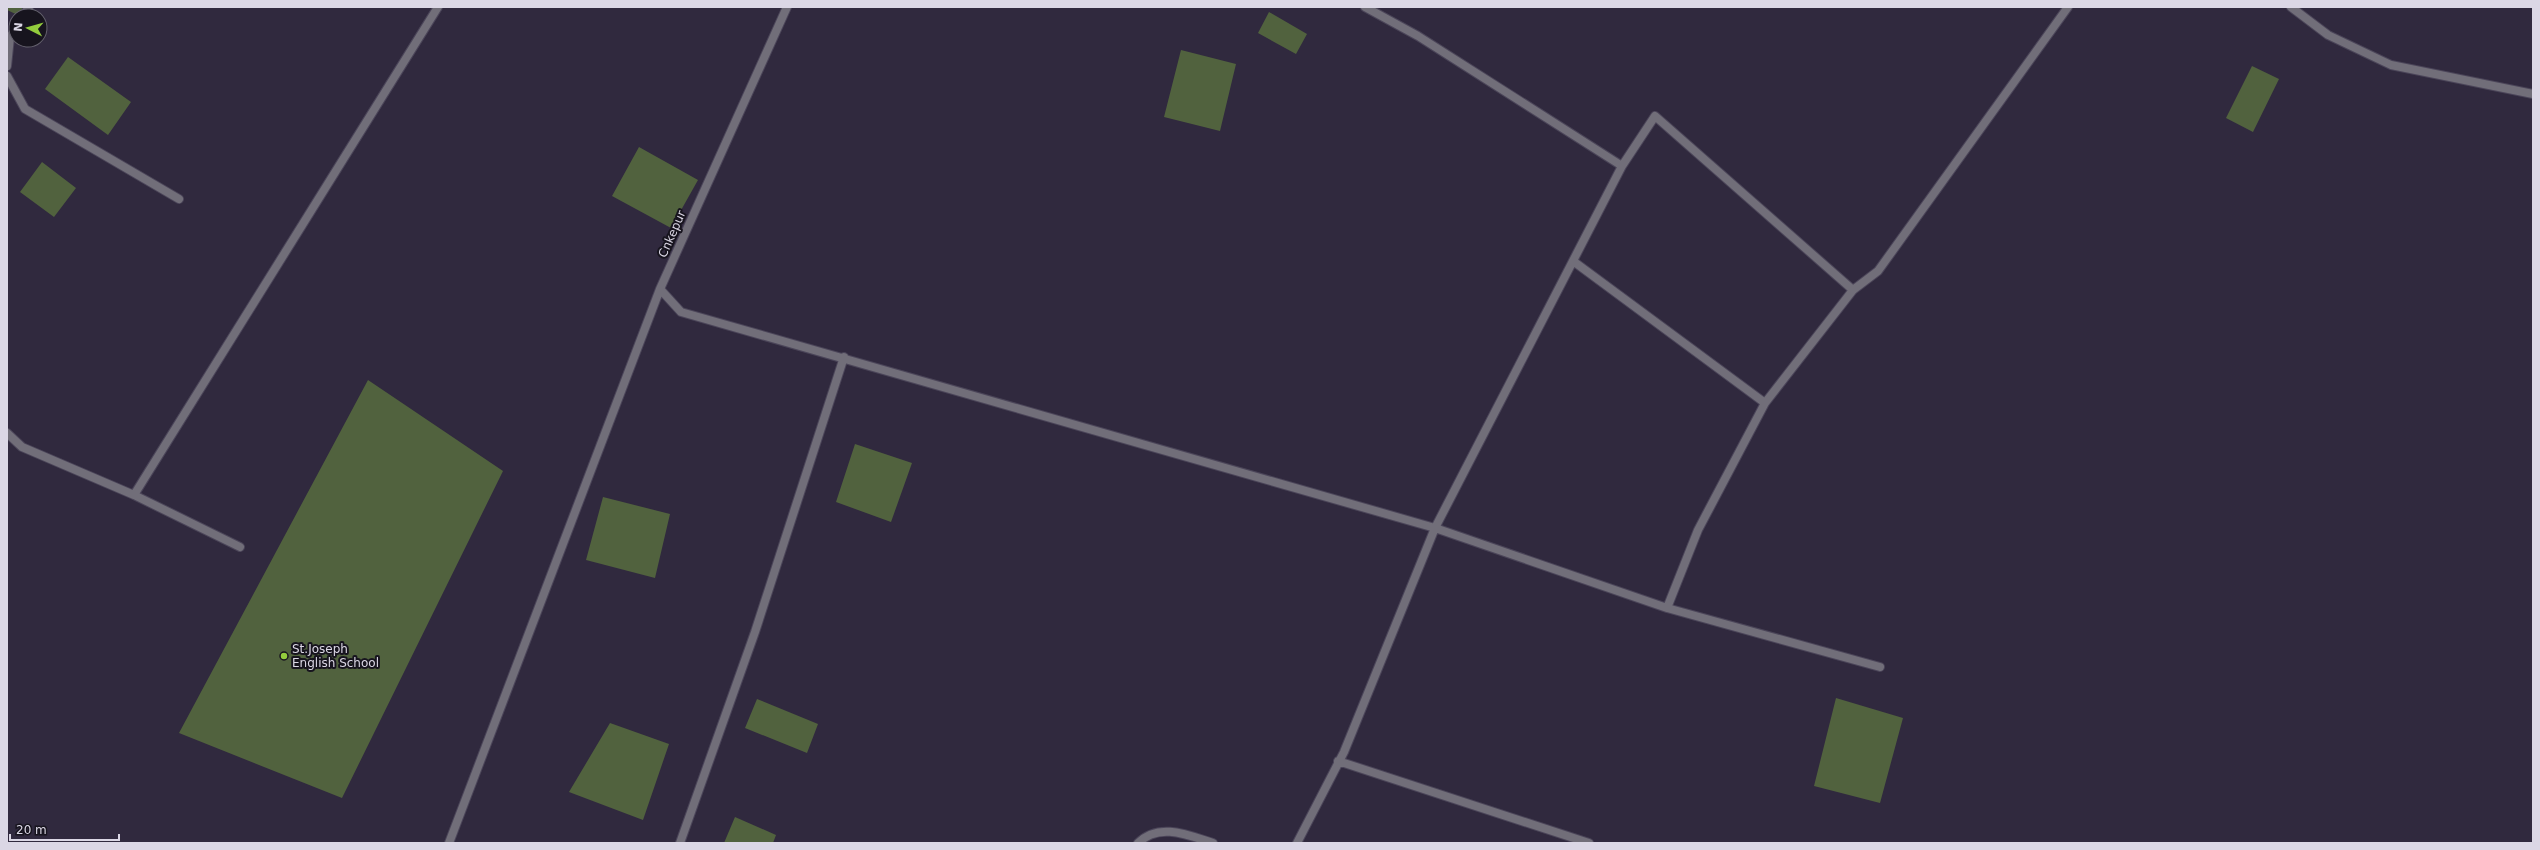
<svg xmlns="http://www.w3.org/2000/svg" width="2540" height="850" font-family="'DejaVu Sans',sans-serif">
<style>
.building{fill:#51623e}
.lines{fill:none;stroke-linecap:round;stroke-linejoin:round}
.minor-casing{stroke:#4b4559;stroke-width:10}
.minor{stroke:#716e79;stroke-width:8}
.poi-dot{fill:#93cc3d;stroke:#17141e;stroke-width:1.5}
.labels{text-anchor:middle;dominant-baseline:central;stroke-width:4;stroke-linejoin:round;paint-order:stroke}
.street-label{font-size:12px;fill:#dbd7e5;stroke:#17141e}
.poi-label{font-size:12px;fill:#dbd7e5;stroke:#17141e;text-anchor:start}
</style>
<rect width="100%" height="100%" fill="#30293e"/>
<path class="building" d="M7,7H26L20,16L7,10Z
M1269,12L1307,34L1296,54L1258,33Z
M1181,50L1236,64L1220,131L1164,117Z
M68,57L131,102L108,135L45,89Z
M2252,66L2279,79L2253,132L2226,118Z
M639,147L698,180L671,228L612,196Z
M42,162L76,188L54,217L20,192Z
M368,380L503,471L342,798L179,733Z
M855,444L912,463L891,522L836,502Z
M603,497L670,514L655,578L586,560Z
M1836,698L1903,718L1880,803L1814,786Z
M757,699L818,724L807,753L745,728Z
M610,723L669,744L643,820L569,792Z
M735,817L776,835L773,843H724Z"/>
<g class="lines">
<g class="minor-casing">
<path id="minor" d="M787,7L660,289L681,312L1435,528L1667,608L1698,530L1765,403L1853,290L1878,271L2068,7
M2291,7L2328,35L2391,65L2533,94
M23,16L29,7
M7,66L10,37L16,28
M7,76L25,109L179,199
M1622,166L1655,116L1853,290
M1573,261L1765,403
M7,433L22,447L134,495L240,547
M134,495L438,7
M1667,608L1880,667
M1338,761L1589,843
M449,843L660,289
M680,843L755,632L844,357
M1138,843C1159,822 1188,835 1213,843
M1297,843L1344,752L1435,528L1622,166L1418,36L1365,7"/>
</g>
<use href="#minor" class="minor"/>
</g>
<circle class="poi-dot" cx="284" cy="656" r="4"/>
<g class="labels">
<g class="street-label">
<text transform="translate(672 234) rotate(-66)">Cnkepur</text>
</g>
<g class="poi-label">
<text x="292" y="649">St.Joseph<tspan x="292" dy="14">English School</tspan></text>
</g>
</g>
<rect width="2540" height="850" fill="none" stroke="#dbd7e5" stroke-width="16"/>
<g transform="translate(28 28) rotate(276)"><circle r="19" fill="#17141e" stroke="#65626e"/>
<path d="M0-3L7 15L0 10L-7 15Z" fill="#93cc3d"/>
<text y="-6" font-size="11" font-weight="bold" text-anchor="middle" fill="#dbd7e5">N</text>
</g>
<path d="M10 834v6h109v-6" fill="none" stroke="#dbd7e5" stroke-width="2"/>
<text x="16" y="834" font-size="12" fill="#dbd7e5" stroke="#17141e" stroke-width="3" paint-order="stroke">20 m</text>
</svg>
